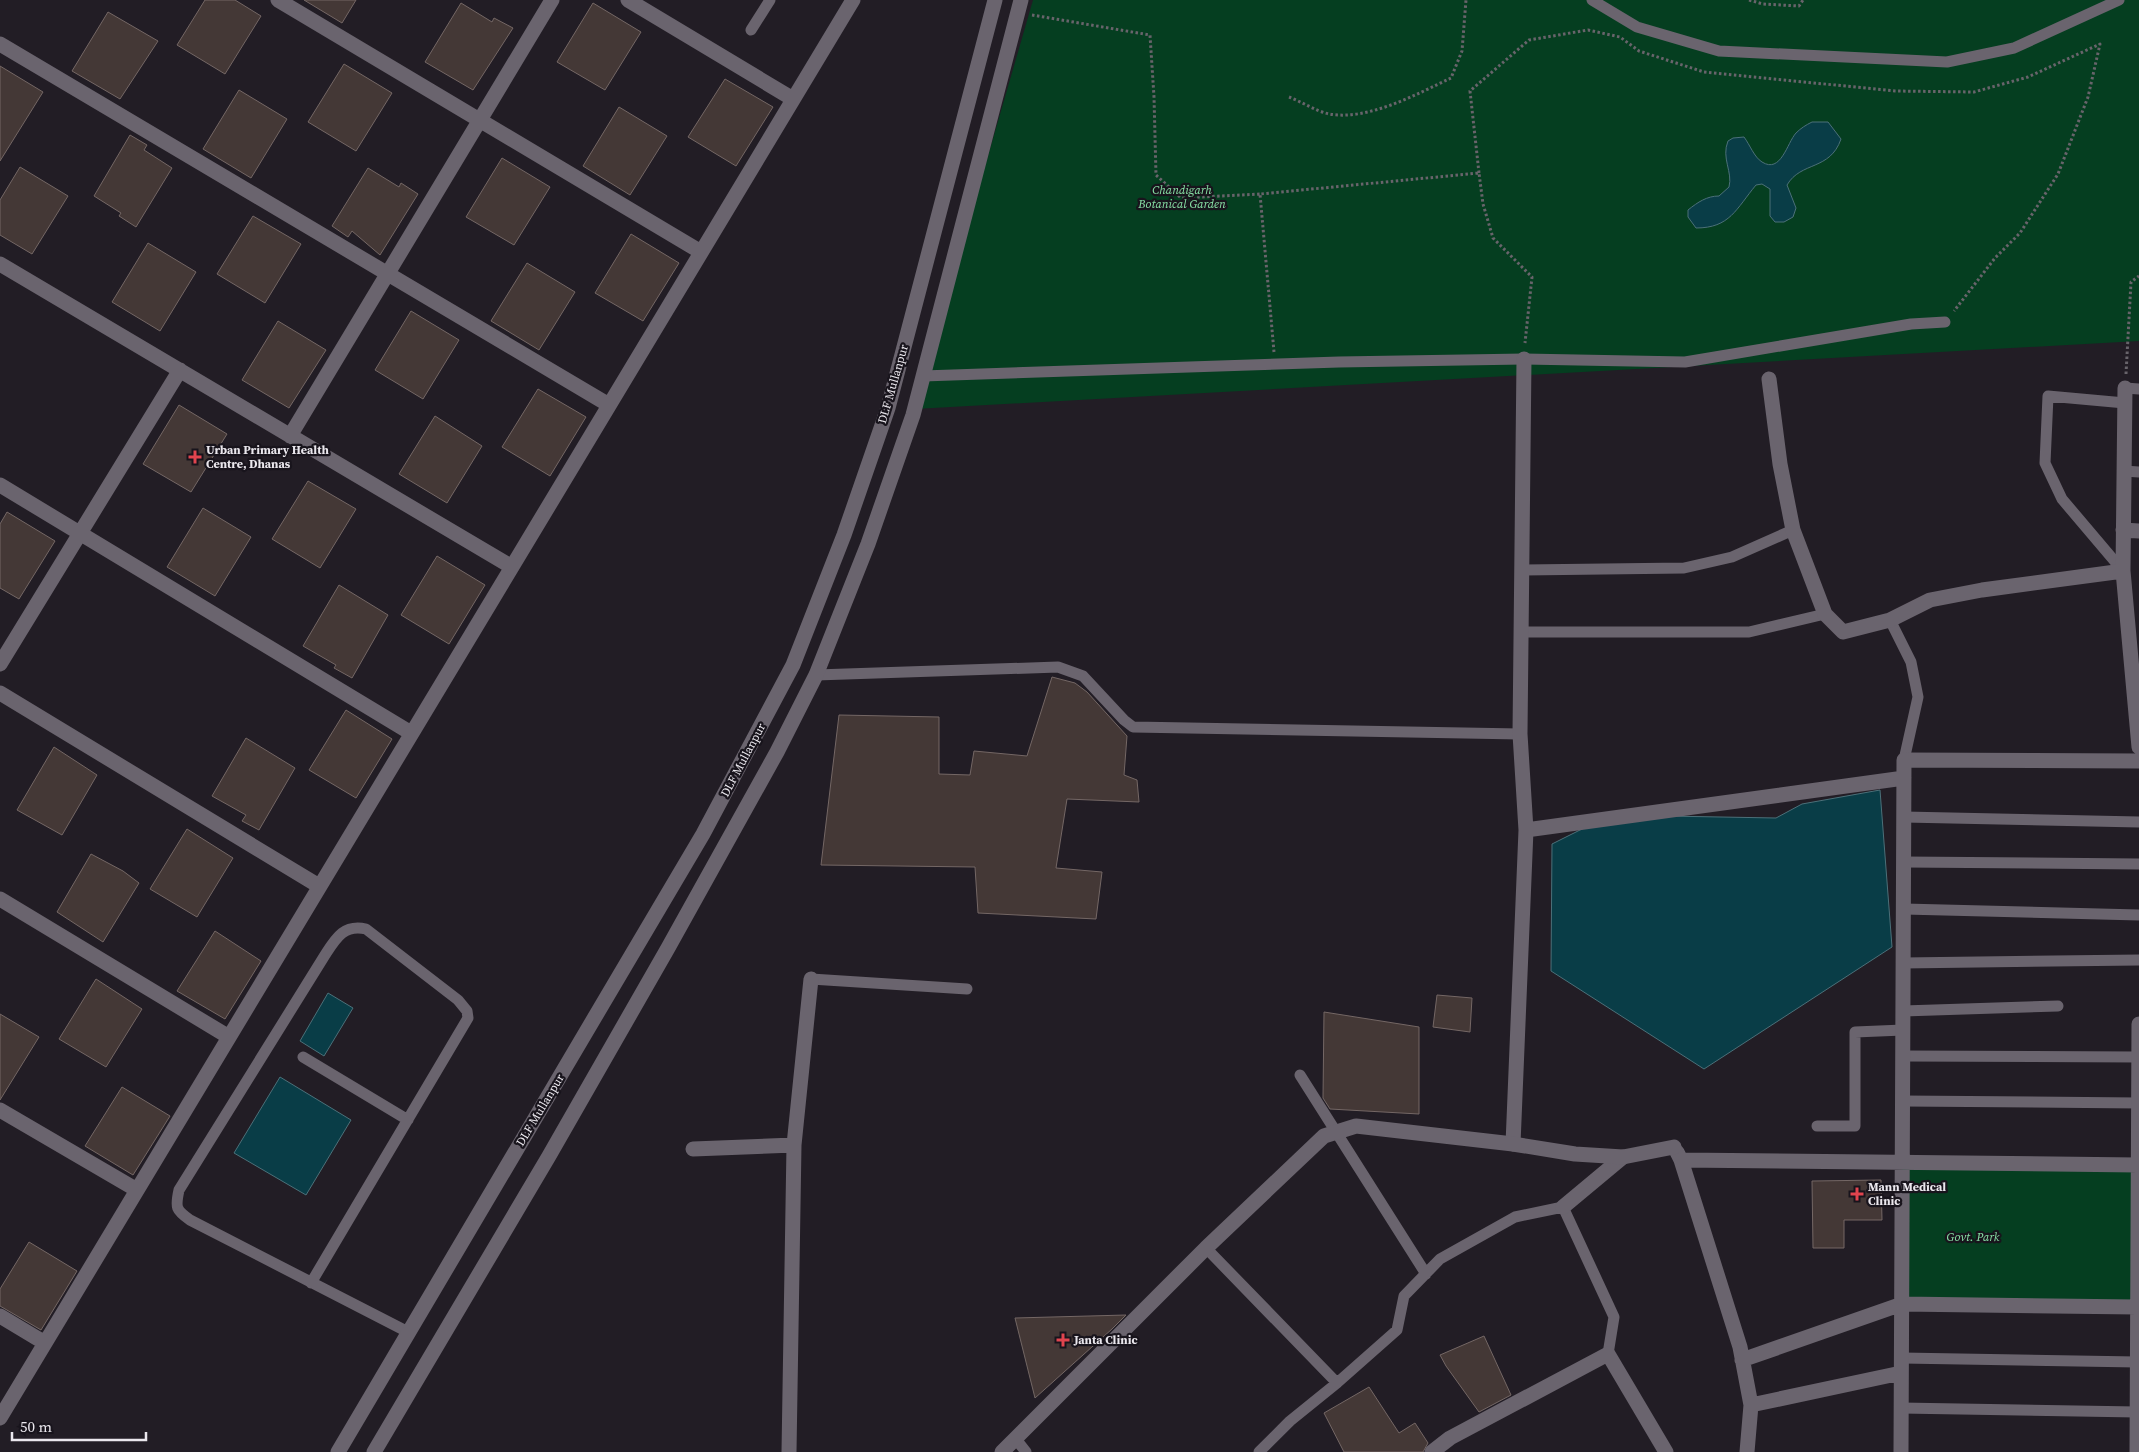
<svg xmlns="http://www.w3.org/2000/svg" width="2139" height="1452" font-family="'Source Serif 4',serif">
<style>
.green{fill:#053e20}
.water{fill:#093d47;stroke:#4c7079}
.building{fill:#443836;stroke:#746765}
.lines{fill:none;stroke-linecap:round;stroke-linejoin:round}
.path{stroke:#68646b;stroke-width:3;stroke-dasharray:2.5 2.5;stroke-linecap:butt}
.service{stroke:#6a646e;stroke-width:11}
.minor{stroke:#6a646e;stroke-width:15}
.tertiary{stroke:#6a646e;stroke-width:15}
.secondary{stroke:#6a646e;stroke-width:15}
.health-dot{fill:#e0444e;stroke:#18141c;stroke-width:2}
.labels{text-anchor:middle;dominant-baseline:central;stroke-width:4.5;stroke-linejoin:round;paint-order:stroke}
.park-label{font-size:12px;font-style:italic;fill:#88e1a6;stroke:#18141c}
.street-label{font-size:12px;fill:#eae7ed;stroke:#18141c}
.poi-label{font-size:12px;font-weight:bold;fill:#eae7ed;stroke:#18141c;text-anchor:start}
</style>
<rect width="100%" height="100%" fill="#221d25"/>
<path class="green" d="M1033,0H2139V341L915,409Z
M1902,1169L2132,1171L2137,1307L1902,1304Z"/>
<path class="water" d="M1812,122H1828L1841,139C1830,171 1801,161 1787,185L1796,208L1793,217L1784,222H1775L1770,216V189L1762,184L1756,185C1736,209 1730,228 1696,228L1688,217V210C1698,202 1707,196 1719,196L1729,187C1733,172 1721,158 1728,141L1733,138L1744,137C1750,145 1754,157 1762,162C1781,174 1787,143 1796,133C1801,128 1806,125 1812,122Z
M1880,790L1892,947L1704,1069L1551,971L1552,844L1610,815L1776,818L1802,804Z
M328,993L353,1008L324,1056L300,1041Z
M280,1077L351,1120L306,1195L234,1153Z"/>
<path class="building" d="M205,0H235L261,16L225,74L177,45Z
M304,0H356L342,23Z
M461,3L492,22L494,18L513,28L473,90L425,62Z
M593,3L641,32L605,90L557,62Z
M108,12L158,41L120,99L72,71Z
M344,64L392,93L356,151L308,122Z
M0,66L43,92L0,161Z
M725,79L773,107L736,166L688,137Z
M239,90L287,119L251,178L203,149Z
M619,107L667,136L630,195L583,166Z
M130,135L147,145L144,150L172,168L136,227L119,216L121,213L94,196Z
M502,158L550,187L514,245L466,217Z
M20,167L68,196L32,254L0,235V200Z
M368,168L399,187L401,183L418,194L380,255L352,231L348,237L332,226Z
M253,216L301,244L265,303L217,274Z
M631,234L679,263L643,321L595,293Z
M148,243L196,272L160,331L112,302Z
M527,263L575,292L539,350L491,321Z
M411,311L459,340L423,399L375,370Z
M278,321L326,350L289,408L242,380Z
M538,389L586,417L550,476L502,447Z
M179,405L227,434L191,492L143,464Z
M435,416L482,446L447,503L399,474Z
M308,481L356,509L320,568L272,539Z
M203,508L251,537L215,596L167,567Z
M7,512L55,541L19,599L0,588V524Z
M437,556L485,585L449,644L401,615Z
M339,585L388,615L352,678L334,668L336,665L303,646Z
M1052,677L1075,683L1087,692L1127,736L1124,775L1137,780L1139,802L1067,799L1056,868L1102,872L1096,919L978,913L975,867L821,865L839,715L939,717V774L970,775L974,751L1027,756Z
M346,710L392,739L356,798L309,770Z
M246,738L295,768L259,830L242,821L246,815L212,796Z
M54,747L97,775L62,835L17,810Z
M187,829L233,858L197,917L150,889Z
M91,854L123,871L139,883L103,942L57,912Z
M215,931L261,961L225,1019L177,991Z
M96,979L142,1009L106,1067L59,1039Z
M1437,995L1472,998L1470,1032L1433,1027Z
M1324,1012L1419,1027V1114L1330,1109L1323,1098Z
M0,1014L39,1037L0,1100Z
M122,1087L170,1116L133,1175L85,1146Z
M1881,1180L1882,1220H1844V1248H1813L1812,1181Z
M29,1242L77,1271L41,1330L0,1306V1289Z
M1126,1315L1112,1329L1035,1398L1015,1318Z
M1484,1336L1511,1395L1479,1412L1446,1366L1440,1355Z
M1369,1387L1399,1433L1415,1423L1428,1443L1423,1452H1344L1324,1413Z"/>
<g class="lines">
<path class="path" d="M1749,0L1763,4L1799,6L1803,0
M1032,15L1150,35L1154,97L1156,175L1181,198L1260,194
M1289,97C1302,102 1316,111 1329,114C1368,121 1417,94 1451,78L1462,51L1466,0
M1479,173L1470,91L1529,40L1588,30L1620,37L1639,51L1704,72L1895,91L1974,92L2028,77L2100,44L2088,97L2058,174L2020,233L1995,258L1954,311
M1274,352L1260,194L1479,173L1483,204L1493,238L1532,277L1525,343
M2126,374L2131,282L2139,276"/>
<path class="service" d="M1592,0L1637,27L1719,51L1947,62L2014,48L2119,0
M751,30L770,0
M923,376L1339,362L1524,359L1685,362L1911,324L1945,322
M2125,388L2139,389
M2124,471L2139,472
M1522,570L1684,568L1732,557L1793,530
M2123,571L2062,499L2045,463L2048,396L2125,403
M1890,620L1911,662L1918,697L1904,760
M1521,632H1749L1825,614
M816,675L1058,667L1083,676L1124,720L1133,727L1520,734
M1904,817L2139,822
M1904,862L2139,864
M1904,909L2139,915
M1903,963L2139,960
M811,979L967,989
M1903,1011L2058,1006
M1903,1056L2139,1057
M303,1057L408,1120
M1300,1075L1426,1274
M1903,1101L2139,1103
M1817,1126H1855V1032L1903,1030
M1206,1248L1337,1383
M311,1283L468,1018L467,1011L458,1000L366,929C344,924 336,938 325,955L179,1190C175,1208 176,1210 190,1220L408,1332
M1902,1358L2137,1362
M1901,1408L2137,1412
M1015,1438L1026,1452
M1259,1452L1290,1421L1337,1383L1397,1330L1404,1296L1440,1259L1515,1217L1563,1207L1614,1317L1608,1354"/>
<path class="minor" d="M278,0L701,252
M628,0L793,99
M0,44L609,405
M0,264L512,567
M1769,379L1780,464L1793,530L1825,614L1843,632L1890,620L1930,600L1982,590L2123,571
M2125,388L2123,571L2139,747
M290,436L552,0
M0,485L411,733
M2123,530L2139,531
M0,664L180,370
M0,693L319,886
M1526,830L1904,778
M0,899L229,1037
M0,1110L137,1190
M1513,1144L1526,830L1520,734L1524,359
M693,1149L794,1145
M1677,1152L1681,1160L1740,1347L1751,1405L1747,1452
M1681,1160L2138,1165
M1563,1207L1623,1157
M0,1316L45,1343
M1742,1360L1902,1304L2137,1307
M1751,1405L1901,1373
M0,1418L853,0
M789,1452L794,1145L811,979
M1432,1452L1450,1438L1608,1354L1666,1452
M1901,1452L1904,760L2139,761
M2137,1452L2139,1024"/>
<path class="tertiary" d="M1002,1452L1206,1248L1324,1136L1356,1126L1513,1144L1575,1154L1623,1157L1674,1147"/>
<path class="secondary" d="M338,1452L703,834L793,665L844,535L888,408L995,0
M374,1452L549,1156L668,948L777,752L816,675L868,544L913,415L1021,0"/>
</g>
<g class="health-dot">
<path d="M192.5 449.5h5v5h5v5h-5v5h-5v-5h-5v-5h5z"/>
<path d="M1854.5 1186.5h5v5h5v5h-5v5h-5v-5h-5v-5h5z"/>
<path d="M1060.5 1332.5h5v5h5v5h-5v5h-5v-5h-5v-5h5z"/>
</g>
<g class="labels">
<g class="park-label">
<text x="1182" y="190">Chandigarh<tspan x="1182" dy="14">Botanical Garden</tspan></text>
<text x="1973" y="1237">Govt. Park</text>
</g>
<g class="street-label">
<text transform="translate(893 384) rotate(-74)">DLF Mullanpur</text>
<text transform="translate(743 760) rotate(-62)">DLF Mullanpur</text>
<text transform="translate(540 1110) rotate(-59)">DLF Mullanpur</text>
</g>
<g class="poi-label">
<text x="206" y="450">Urban Primary Health<tspan x="206" dy="14">Centre, Dhanas</tspan></text>
<text x="1868" y="1187">Mann Medical<tspan x="1868" dy="14">Clinic</tspan></text>
<text x="1074" y="1340">Janta Clinic</text>
</g>
</g>
<path d="M12 1432v8h134v-8" fill="none" stroke="#eae7ed" stroke-width="2.5"/>
<text x="20" y="1432" font-size="15" fill="#eae7ed" stroke="#18141c" stroke-width="4" paint-order="stroke">50 m</text>
</svg>
